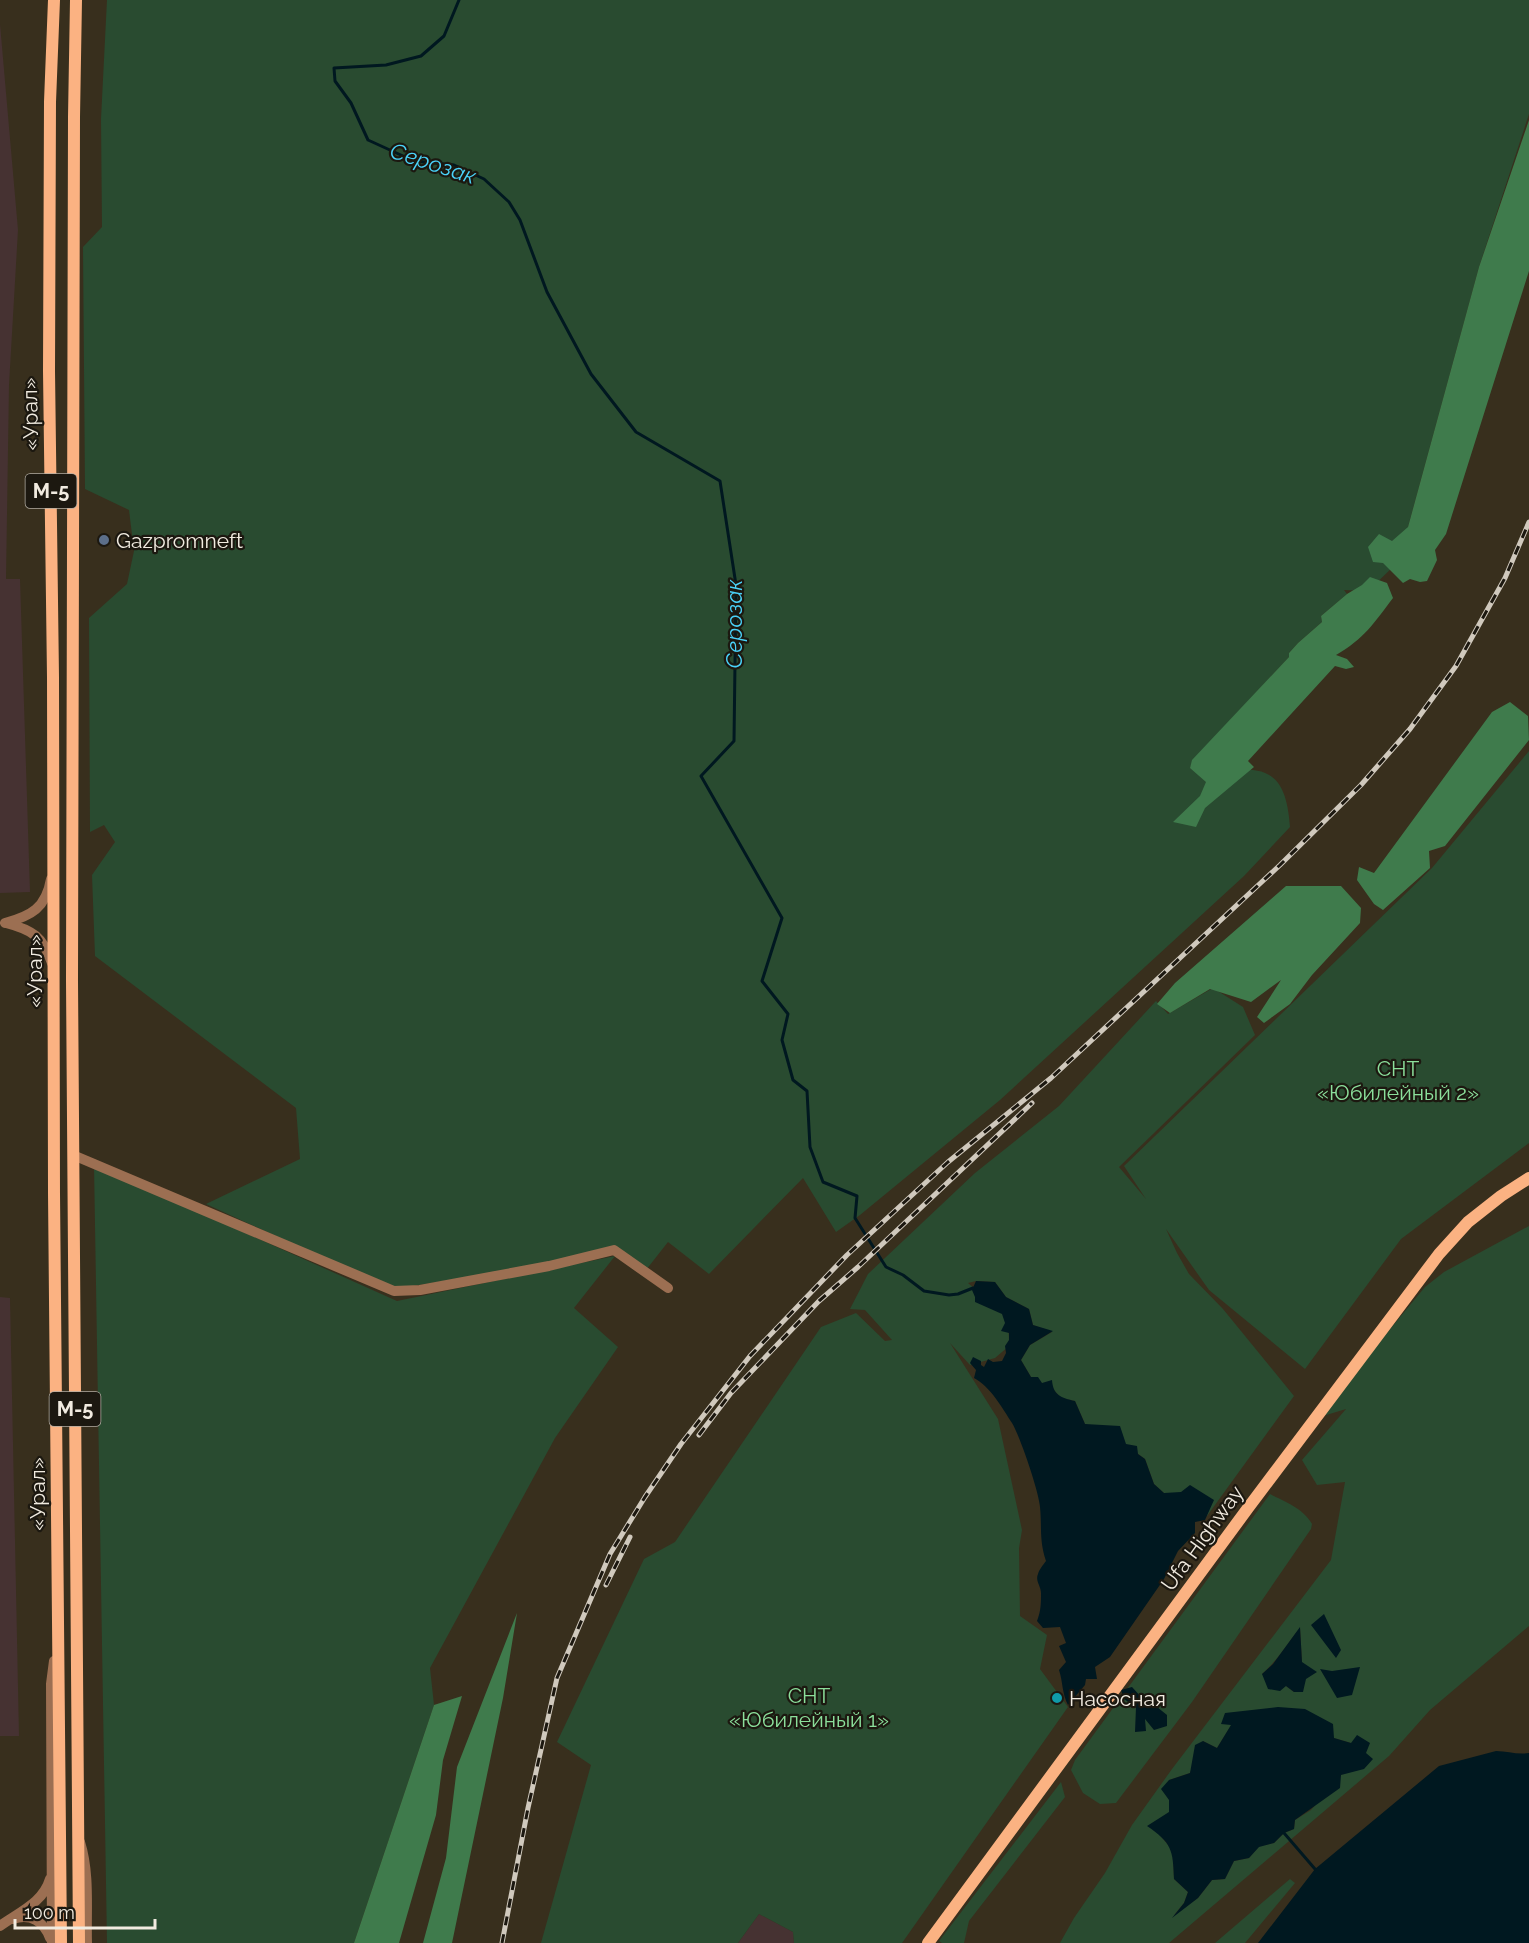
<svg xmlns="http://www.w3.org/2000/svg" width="1529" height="1943" font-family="Raleway,sans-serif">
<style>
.industrial{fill:#463232}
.green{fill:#294b30;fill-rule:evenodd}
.forest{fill:#3f7b4c}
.water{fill:#001820}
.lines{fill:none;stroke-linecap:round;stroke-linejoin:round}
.stream{stroke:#001820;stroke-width:3}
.minor{stroke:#9c6f52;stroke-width:10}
.major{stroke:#fbb282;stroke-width:12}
.rail-casing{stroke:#d0c9bd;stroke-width:5}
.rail{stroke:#1c1810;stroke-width:3;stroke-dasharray:9;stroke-linecap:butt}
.service-dot{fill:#5c6f8a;stroke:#1c1810;stroke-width:2}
.culture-dot{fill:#0f9aa8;stroke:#1c1810;stroke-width:2}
.labels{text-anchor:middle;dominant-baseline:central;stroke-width:4.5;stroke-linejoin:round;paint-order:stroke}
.shield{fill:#1c1810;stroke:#b1aca2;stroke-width:1.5}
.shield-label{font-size:20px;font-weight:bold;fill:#f1ebe0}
.street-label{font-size:21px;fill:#f1ebe0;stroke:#1c1810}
.poi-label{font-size:21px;fill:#f1ebe0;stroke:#1c1810;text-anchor:start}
.park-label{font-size:21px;fill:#8bdf9b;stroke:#1c1810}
.water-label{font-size:22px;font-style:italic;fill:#4ad2f8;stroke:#1c1810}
</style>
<rect width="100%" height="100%" fill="#382f1d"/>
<path class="industrial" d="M0,24L18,230L9,385L6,579H20L30,892L0,893Z
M0,1297L10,1298L19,1736H0Z
M759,1914L793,1932L794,1943H738Z"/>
<path class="green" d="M107,0H1529V114L1479,267L1408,527L1394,566L1368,591L1344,590L1347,594L1321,616L1322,622L1298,643L1289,653L1290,656L1193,760L1190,768C1244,776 1285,748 1290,827L1244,876L1000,1100L860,1215L836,1232L803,1178L709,1274L668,1242L646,1270L621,1253L400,1288L385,1286L206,1204L300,1159L296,1108L95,956L92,875L115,842L104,825L90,832L89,618L127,584L134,551L129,510L85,489L83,247L102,227L101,119Z
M1529,751V1143L1401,1239L1305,1369L1209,1290L1166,1229L1177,1253L1189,1274L1223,1309L1294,1396L1207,1516L1164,1493L1154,1484L1145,1459L1126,1445L1085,1424L1075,1401L1061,1398L1053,1389L1031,1377L1021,1360L1030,1345L1052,1332L1033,1325L1029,1309L1006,1297L995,1282L976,1281L968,1283C996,1308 1010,1304 1009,1346L995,1358L970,1365L950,1343L998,1419L1022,1530L1019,1548L1020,1616L1047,1635L1040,1669L1068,1707L902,1943H794L793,1932L759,1914L738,1943H541L591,1765L557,1742L644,1559L675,1542L821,1327L856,1313L885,1341L892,1340L865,1310L850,1309L868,1274L975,1173L1059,1106L1156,1001L1168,1014L1213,988L1243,1007L1255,1035L1119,1167L1146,1199L1124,1166L1432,868Z
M94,1165L397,1301L615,1256L574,1308L618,1347L555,1438L430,1668L434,1705L354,1943H107Z
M1529,1226V1626L1430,1710L1389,1756L1169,1943H1060L1074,1918L1105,1873L1132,1825L1172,1769L1331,1560L1345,1482L1317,1485L1302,1460L1346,1409L1323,1416L1361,1364L1425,1287L1444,1272ZM1300,1628L1302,1662L1294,1692L1286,1686L1262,1674C1277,1661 1287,1644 1300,1628ZM1232,1724L1334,1738L1351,1743L1341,1775L1311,1810L1295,1820L1294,1829L1284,1833L1274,1843L1259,1846L1249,1858L1234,1861L1225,1879L1212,1880L1198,1898L1174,1915L1184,1903L1188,1892L1174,1879L1173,1851L1159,1834L1169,1812V1780L1190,1773L1203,1741L1217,1748Z
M1270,1494C1285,1502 1303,1508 1312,1524L1311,1529L1192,1702L1116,1803L1100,1804L1083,1793L1071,1770L1075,1760Z
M1061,1782L1065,1797L969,1921L964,1943H942L939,1941Z
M1290,1879L1295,1883L1245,1943H1215Z"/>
<path class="forest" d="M1529,120V271L1446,534L1435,550L1437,560L1427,581L1420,582L1410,579L1403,583L1383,563L1373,562L1368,547L1379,534L1392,541L1408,527L1479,267Z
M1370,577L1387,583L1393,598C1374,623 1364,639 1336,655L1347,659L1354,667L1346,669L1335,666L1248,761L1254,767L1205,808L1196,827L1173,822L1200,796L1206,782L1190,768L1192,760L1289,657V653L1298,643L1322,622L1321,616L1347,594L1362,585Z
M1510,702L1528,716L1529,740L1445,846L1429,851L1430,868L1383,910L1374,904L1357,880L1359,867L1374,873L1492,712Z
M1286,886H1341L1361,908L1360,923L1312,975L1290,1004L1264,1023L1257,1017L1281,980L1251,1002L1210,989L1170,1013L1157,1004L1175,983Z
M517,1613L503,1698L452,1943H423L446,1858L457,1767Z
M462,1696L443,1760L436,1815L399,1943H354L434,1705Z"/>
<path class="water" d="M976,1281L995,1282L1006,1297L1029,1309L1033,1325L1053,1331L1030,1345L1021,1360L1031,1377H1038L1042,1383L1052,1380C1053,1395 1061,1398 1075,1401L1085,1424L1120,1426L1126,1444L1137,1446L1138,1454L1145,1459L1154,1484L1164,1493L1181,1492L1190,1485L1214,1500L1205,1520L1195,1522V1533L1178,1551L1164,1579L1110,1657L1095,1667L1097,1679H1086L1085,1685L1068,1705C1062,1694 1063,1682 1059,1670L1066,1662L1059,1646L1066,1643L1060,1627L1043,1628L1037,1621C1041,1611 1041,1603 1041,1593C1041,1586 1035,1581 1038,1574C1039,1570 1043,1565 1046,1561C1039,1540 1042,1527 1040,1507C1039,1492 1020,1436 1012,1423C1003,1409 990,1386 974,1378L976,1370L970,1363L973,1357L981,1361V1365L984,1367L988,1359L993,1362L1002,1361L1006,1353L1005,1346L1009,1340V1333L1001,1331L1005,1323L1002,1314L975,1302V1297L972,1290Z
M1324,1614L1341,1650L1336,1658L1311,1625Z
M1300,1627L1302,1662L1317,1672L1306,1679L1303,1692H1294L1286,1686L1280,1691L1268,1689L1262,1674L1273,1664Z
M1360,1667L1352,1695L1337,1698L1320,1669L1332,1671Z
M1132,1687L1142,1698L1158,1696L1157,1707L1167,1715V1726L1154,1730L1145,1719L1146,1731L1135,1732L1136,1707L1124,1699L1121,1690Z
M1278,1707L1305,1709L1333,1724L1334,1738L1351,1743L1357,1735L1370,1743L1366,1753L1373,1759L1364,1769L1341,1775L1340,1788L1295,1820L1294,1829L1284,1833L1274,1843L1259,1847L1249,1858L1234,1861L1225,1879L1212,1880L1198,1898L1172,1918L1184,1903L1188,1892L1174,1879C1173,1850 1172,1843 1147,1826L1169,1812V1800L1161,1789L1169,1780L1190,1773L1195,1745L1203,1741L1217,1748L1231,1725L1221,1724L1225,1713Z
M1496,1751C1508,1751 1517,1755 1529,1753V1943H1258L1315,1869L1439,1766Z"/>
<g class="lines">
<path class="stream" d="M459,0L444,36L421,56L386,65L334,68L335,81L351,103L368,140L414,161L454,165L484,179L509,202L520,220L547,292L591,374L636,432L720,481L736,585L734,741L701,776L782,918L762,981L788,1014L782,1040L793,1080L807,1091L810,1147L823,1182L857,1196L855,1218L886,1267L903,1275L924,1291L949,1295L958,1294L973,1288
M1284,1833L1315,1869"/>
<path class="minor" d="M5,923C31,916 46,908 51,879
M6,923C33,930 43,937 52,963
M73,1155L394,1291L420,1290L549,1266L614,1250L668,1288
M80,1842C90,1874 86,1910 87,1943
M13,1919C31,1913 44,1922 50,1938
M0,1926C19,1912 43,1903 50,1879
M52,1943L51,1684L54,1661"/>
<path class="major" d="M54,0L50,102L49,371L53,677L54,1193L61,1943
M76,0L74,117L72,981L79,1943
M928,1943L1248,1508L1439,1254L1468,1222L1501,1196L1529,1178"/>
<g class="rail-casing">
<path id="rail" d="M699,1435L731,1393L819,1301L858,1267L1032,1103
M606,1585L630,1537
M502,1943L528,1808L557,1678L610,1554L645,1497L681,1444L750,1356L847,1255L948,1162L1051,1078L1280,865L1361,785L1410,729L1456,666L1505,578L1529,522"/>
</g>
<use href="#rail" class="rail"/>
</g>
<circle class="service-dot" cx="104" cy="540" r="6"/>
<circle class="culture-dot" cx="1057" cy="1698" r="6"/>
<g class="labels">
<g class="shield">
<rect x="25.5" y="474" width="51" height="34" rx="4.5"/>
<rect x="49.5" y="1392" width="51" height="34" rx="4.5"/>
</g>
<g class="shield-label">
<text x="51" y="491">М-5</text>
<text x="75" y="1409">М-5</text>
</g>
<g class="street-label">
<text transform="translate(30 414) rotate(-91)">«Урал»</text>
<text transform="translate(34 971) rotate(-90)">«Урал»</text>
<text transform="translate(37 1494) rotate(-90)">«Урал»</text>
<text transform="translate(1202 1538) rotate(-54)">Ufa Highway</text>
</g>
<g class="poi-label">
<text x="116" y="540">Gazpromneft</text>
<text x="1069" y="1698">Насосная</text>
</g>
<g class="park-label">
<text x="1398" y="1068">СНТ<tspan x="1398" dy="24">«Юбилейный 2»</tspan></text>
<text x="809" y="1695">СНТ<tspan x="809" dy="24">«Юбилейный 1»</tspan></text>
</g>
<g class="water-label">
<text transform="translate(433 163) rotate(18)">Серозак</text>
<text transform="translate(734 624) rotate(-90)">Серозак</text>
</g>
</g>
<path d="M15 1919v9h140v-9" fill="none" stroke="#f1ebe0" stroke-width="3"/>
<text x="24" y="1919" font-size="18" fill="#f1ebe0" stroke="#1c1810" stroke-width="4.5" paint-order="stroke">100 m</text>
</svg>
